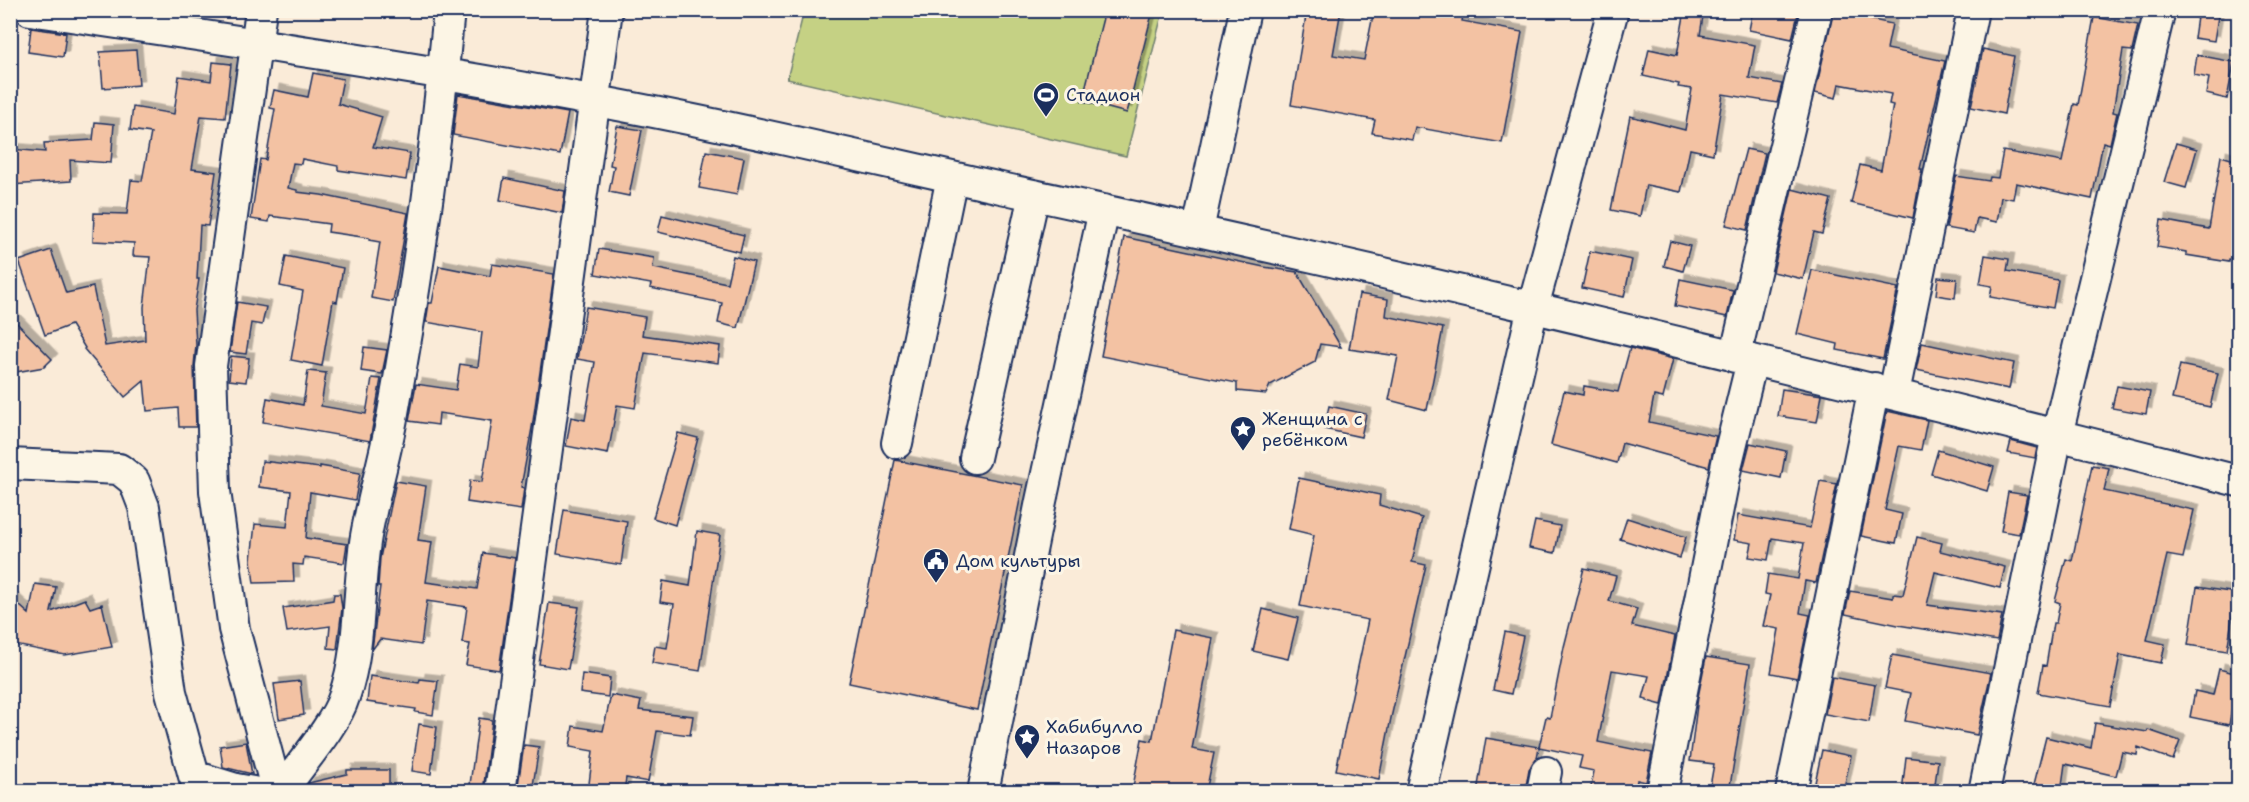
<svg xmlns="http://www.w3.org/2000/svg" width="2249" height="802" font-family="'Shantell Sans',sans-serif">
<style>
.green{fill:#c5d184;stroke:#708071;stroke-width:1.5}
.building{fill:#f3c2a3;stroke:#1b2f5e;stroke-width:1.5;filter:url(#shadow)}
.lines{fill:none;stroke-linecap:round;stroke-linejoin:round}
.minor-casing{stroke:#1b2f5e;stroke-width:34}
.minor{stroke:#fcf5e5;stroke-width:30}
.labels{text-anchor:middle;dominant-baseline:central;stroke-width:6;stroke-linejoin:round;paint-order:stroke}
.poi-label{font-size:18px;fill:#1b2f5e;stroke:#fcf5e5;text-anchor:start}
</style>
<defs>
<filter id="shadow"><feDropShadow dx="5.5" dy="-5.5" stdDeviation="0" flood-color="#0004"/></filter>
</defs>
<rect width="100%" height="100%" fill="#faebd8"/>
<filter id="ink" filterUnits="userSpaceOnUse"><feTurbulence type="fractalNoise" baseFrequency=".0167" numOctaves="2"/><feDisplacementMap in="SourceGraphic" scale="12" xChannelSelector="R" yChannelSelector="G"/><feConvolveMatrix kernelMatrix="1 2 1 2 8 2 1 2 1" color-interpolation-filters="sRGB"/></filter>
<g filter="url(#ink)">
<path class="green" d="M804,11H1163L1126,156L787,79Z"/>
<path class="building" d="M1105,10H1153L1127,113L1082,101Z
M1307,10H1341L1333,55L1364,60L1374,10H1464L1462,21L1522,32L1502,143L1415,127L1412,140L1372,133L1375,120L1291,105Z
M1685,10H1704L1700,35L1755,45L1749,78L1782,84L1777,103L1723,94L1713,154L1690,149L1681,192L1646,185L1640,216L1611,210L1630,116L1685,130L1692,89L1678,87L1679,84L1643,76L1649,49L1677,55Z
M1753,10H1799L1792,39L1749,30Z
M1834,10H1870L1868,19L1892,24L1887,49L1945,61L1920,169H1922L1913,218L1851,203L1860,165L1881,170L1893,105L1889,104L1891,94L1839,84L1836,98L1815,93Z
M2198,10H2219L2214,41L2194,38Z
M2094,17L2138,25L2132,51L2123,50L2113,112L2117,113L2110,144L2103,142L2092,199L2016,183L2013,199L2001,197L1997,222L1977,218L1974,233L1946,228L1956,176L1989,181L1990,177L1998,178L2003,151L2062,162L2074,104L2078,105Z
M31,28L66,33L63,57L28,52Z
M1983,49L2014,56L2004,114L1971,107Z
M136,50L139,85L103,88L100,52Z
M2197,55L2234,62L2227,99L2206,94L2209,78L2194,75Z
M213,62L231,64L225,118L201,116L192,169L216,172L208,226L200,225L197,279H199L194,310L196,345L194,366L196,427H179L178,408L147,411L144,381L125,397L84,349L85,348L71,325L45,335L19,261L51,250L66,293L93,287L105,346L145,340L144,307L150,257L133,256L134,243L93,241L94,213L127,214L131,180L142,181L151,133L130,130L133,107L174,114L179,76L211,81Z
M313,73L343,79L338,104L382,117L373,147L410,153L406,180L338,170V166L302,159L301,164L293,163L288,188L297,190V192L321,195L408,213L393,302L371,298L380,242L369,240V238L328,232L329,224L270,216L269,222L251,219L260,159L266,160L275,109L270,108L274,90L308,97Z
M458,94L568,113L560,155L453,135Z
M95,122L114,124L111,163L70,160L71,181L10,185V149L45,152L44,143L93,140Z
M617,126L642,130L629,196L609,192L614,166L610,165Z
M2176,143L2197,149L2186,188L2164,182Z
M1746,149L1765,153L1747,230L1726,225Z
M706,151L744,158L737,195L699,188Z
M2221,156L2238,161V260L2229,259V262L2186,255V252L2157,247L2161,220L2209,229Z
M504,178L565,191L562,213L500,200Z
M1792,189L1831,199L1822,234L1814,232L1803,279L1773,272Z
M662,215L744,235L740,252L658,232Z
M1124,237L1264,267L1297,272L1341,347L1320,344L1315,362L1270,385L1266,394L1237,391V383L1101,356Z
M1670,241L1690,246L1683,271L1664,266Z
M599,249L654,258L653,268L727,283L733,256L754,262L738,328L718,323L722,303L650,288L651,284L595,274Z
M1590,251L1632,260L1624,297L1582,288Z
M1985,255L2009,259L2007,271L2058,280L2053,308L1990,297L1992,286L1980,284Z
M286,256L343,268L337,302L333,301L322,366L291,360L303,291L280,286Z
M492,264L554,274L532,428L521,487L524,488L521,510L467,502L470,480L482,482L492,421L439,413L438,425L409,421L416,384L456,390L460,364L478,367L482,332L426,322L429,303H432L439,266L490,276Z
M1812,270L1898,288L1883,359L1837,350L1838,344L1797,334Z
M1938,277L1957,279L1955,298L1936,295Z
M1680,279L1733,290L1727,317L1675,306Z
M1359,294L1388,299L1386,316L1443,328L1427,410L1389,400L1398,356L1349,349Z
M237,302L266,307L262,325L251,323L246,354L230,352Z
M586,307L645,317L642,335L720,346L718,363L645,353L635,408L617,405L608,454L566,446L571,417L585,420L595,362L577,359Z
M10,316L52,359L44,367L10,373Z
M1922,343L2014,363L2009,389L1916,370Z
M364,347L387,350L382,374L361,371Z
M1630,348L1673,359L1663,398L1654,396L1649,422L1716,436L1709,467L1622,443L1617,463L1551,445L1564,391L1583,395L1584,386L1618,392Z
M231,356L249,358L246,382L229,380Z
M2180,365L2218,373L2210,407L2172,399Z
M308,371L326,373L321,406L366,414L372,378L381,379L370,441L263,422L267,398L303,405Z
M2117,386L2150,392L2146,414L2112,408Z
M1782,389L1822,395L1817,422L1778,416Z
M1329,406L1366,414L1361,437L1324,429Z
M1887,411L1927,420L1921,450L1899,446L1885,510L1902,514L1896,543L1861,536Z
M678,433L698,438L675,525L653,518Z
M2011,441L2037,448L2035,458L2008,453Z
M1750,443L1786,451L1781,478L1743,470Z
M1938,450L1994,467L1987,491L1931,474Z
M895,460L1023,485L977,710L849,683Z
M262,461L320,468V466L360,473L355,500L310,492L306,538L347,544L344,563L304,557L303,565L293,564L294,582L254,583L251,560L255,524L287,527L291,491L259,487Z
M2092,465L2109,468L2104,491L2194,510L2183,558L2167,555L2147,640L2165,644L2161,663L2120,655L2110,706L2038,693L2043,665L2046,666L2053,623H2056L2060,603L2055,601L2066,559L2072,561Z
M1299,478L1380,495L1379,505L1422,518L1412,562L1426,565L1391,718L1379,779L1336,770L1368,620L1300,606L1314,535L1289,529Z
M1838,479L1816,583L1805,581L1800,613L1810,615L1797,678L1771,673L1779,629L1763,626L1770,595L1765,594L1768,574L1798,579L1804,543L1772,538L1768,560L1749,557L1752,543L1734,540L1738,515L1810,528L1820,481L1837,484Z
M396,481L426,486L418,540L432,542L426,582L477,589L483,553L515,558L499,670L466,665L470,644L462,643L467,607L427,601L421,645L380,639L372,650L380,586H378L380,558Z
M2008,492L2027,495L2019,534L2001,531Z
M564,510L627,521L621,565L557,554Z
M1627,518L1686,537L1680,558L1620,539Z
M1535,521L1560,526L1555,553L1529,548Z
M697,531L720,535L700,671L652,663L655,646L667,648L674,604L660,602L663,581L690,586Z
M1917,537L1942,543L1940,551L2005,567L2000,588L1935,572L1927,605L2002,615L1997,641L1898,625L1845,614L1850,591L1893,598V594L1903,595Z
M1584,568L1616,576L1609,601L1637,609L1632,626L1675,636L1662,705L1647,701V699L1643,698L1649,676L1612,670L1598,742L1652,753L1646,782L1637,780L1635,792H1590L1594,771L1579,768L1582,756L1539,747L1546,717L1550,718L1564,647Z
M35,584L56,587L51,612L85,599L90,608L102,604L112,647L65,655L10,644V597L29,614Z
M2197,587L2236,593L2227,651L2188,645Z
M334,594H340L342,608L337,649L328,648L330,626L287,632L283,608L333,600Z
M549,603L579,607L568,669L539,664Z
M1263,609L1298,618L1288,659L1253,651Z
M1173,630L1213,638L1192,749L1214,753L1206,792H1132L1142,739L1152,741Z
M1505,632L1523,636L1511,694L1493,690Z
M1892,655L1991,673L1977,735L1905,721L1911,693L1885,688Z
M1706,657L1750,664L1729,792H1709L1714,764L1690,761L1698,697Z
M2219,669L2238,674V693L2235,692L2229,725L2190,717L2195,691L2213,695Z
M582,674L610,678L608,697L580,693Z
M370,676L419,683L420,679L438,681L433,715L415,712L416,709L367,702Z
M1832,677L1875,685L1869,722L1825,714Z
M300,681L304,715L279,719L274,684Z
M611,695L641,701L639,710L693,716L690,735L657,731L648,782L626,778L624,792H588L593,751L570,747L573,726L603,731Z
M479,718L492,720L483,792H469Z
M2095,723L2147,732L2148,730L2180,741L2173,760L2138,747L2137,755L2122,752L2116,776L2065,764L2061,792H2032L2046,737L2091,748Z
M419,724L437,727L431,774L412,771Z
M1486,738L1539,747L1537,758L1529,769L1525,792H1477Z
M246,742L252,774L223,767L220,746Z
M524,745L539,747L532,792H517Z
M1822,750L1851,756L1843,792H1813Z
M1906,757L1938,761L1934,792H1902Z
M347,770H389V792H304L309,783L347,774Z"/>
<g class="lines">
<g class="minor-casing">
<path id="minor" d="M30,10C217,38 405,65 591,100C728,125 865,158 1001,188C1416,277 1828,376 2238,481
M261,10L211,366L215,491L234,629L277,792
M1198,230L1245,10
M1735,357L1817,10
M1894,393L1973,10
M897,443L952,177
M975,458L1034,195
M10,464L119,469L134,481L144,507L171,692L194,776L236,789L253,792
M281,792C298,767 336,724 344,697C362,645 357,589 366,536C374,492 387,450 394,407C418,276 437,143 449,10
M500,792L607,10
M983,792L1041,501L1104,210
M1421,792L1533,307L1613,10
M1542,792L1546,772
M1662,792L1727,463L1752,361
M1791,792L1874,388
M1984,792L2057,435L2160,10"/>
</g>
<use href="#minor" class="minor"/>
</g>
</g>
<defs>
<g id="stadium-pin" transform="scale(1.35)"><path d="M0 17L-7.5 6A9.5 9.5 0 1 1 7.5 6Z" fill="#1b2f5e" stroke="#fcf5e5"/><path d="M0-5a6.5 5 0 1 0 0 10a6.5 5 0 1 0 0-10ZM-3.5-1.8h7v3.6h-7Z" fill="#fff"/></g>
<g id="sight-pin" transform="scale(1.35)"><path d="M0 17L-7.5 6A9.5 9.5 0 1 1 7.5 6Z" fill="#1b2f5e" stroke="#fcf5e5"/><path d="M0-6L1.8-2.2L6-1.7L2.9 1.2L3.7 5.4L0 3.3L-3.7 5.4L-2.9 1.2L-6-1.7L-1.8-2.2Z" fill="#fff"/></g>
<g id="civic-pin" transform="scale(1.35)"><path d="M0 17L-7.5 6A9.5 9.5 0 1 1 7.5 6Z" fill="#1b2f5e" stroke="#fcf5e5"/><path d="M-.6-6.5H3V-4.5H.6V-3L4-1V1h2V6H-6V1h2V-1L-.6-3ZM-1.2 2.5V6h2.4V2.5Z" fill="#fff"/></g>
</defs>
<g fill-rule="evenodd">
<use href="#stadium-pin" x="1046" y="95"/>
<use href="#sight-pin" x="1243" y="429"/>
<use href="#civic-pin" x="936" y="561"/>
<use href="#sight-pin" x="1027" y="737"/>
</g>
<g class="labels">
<g class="poi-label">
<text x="1066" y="95">Стадион</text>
<text x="1262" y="419">Женщина с<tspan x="1262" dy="21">ребёнком</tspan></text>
<text x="956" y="561">Дом культуры</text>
<text x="1046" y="727">Хабибулло<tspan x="1046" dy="21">Назаров</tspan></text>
</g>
</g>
<rect width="2249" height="802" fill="none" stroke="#fcf5e5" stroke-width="36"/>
<rect x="18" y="18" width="2213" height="766" fill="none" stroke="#1b2f5e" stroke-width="2" filter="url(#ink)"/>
</svg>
